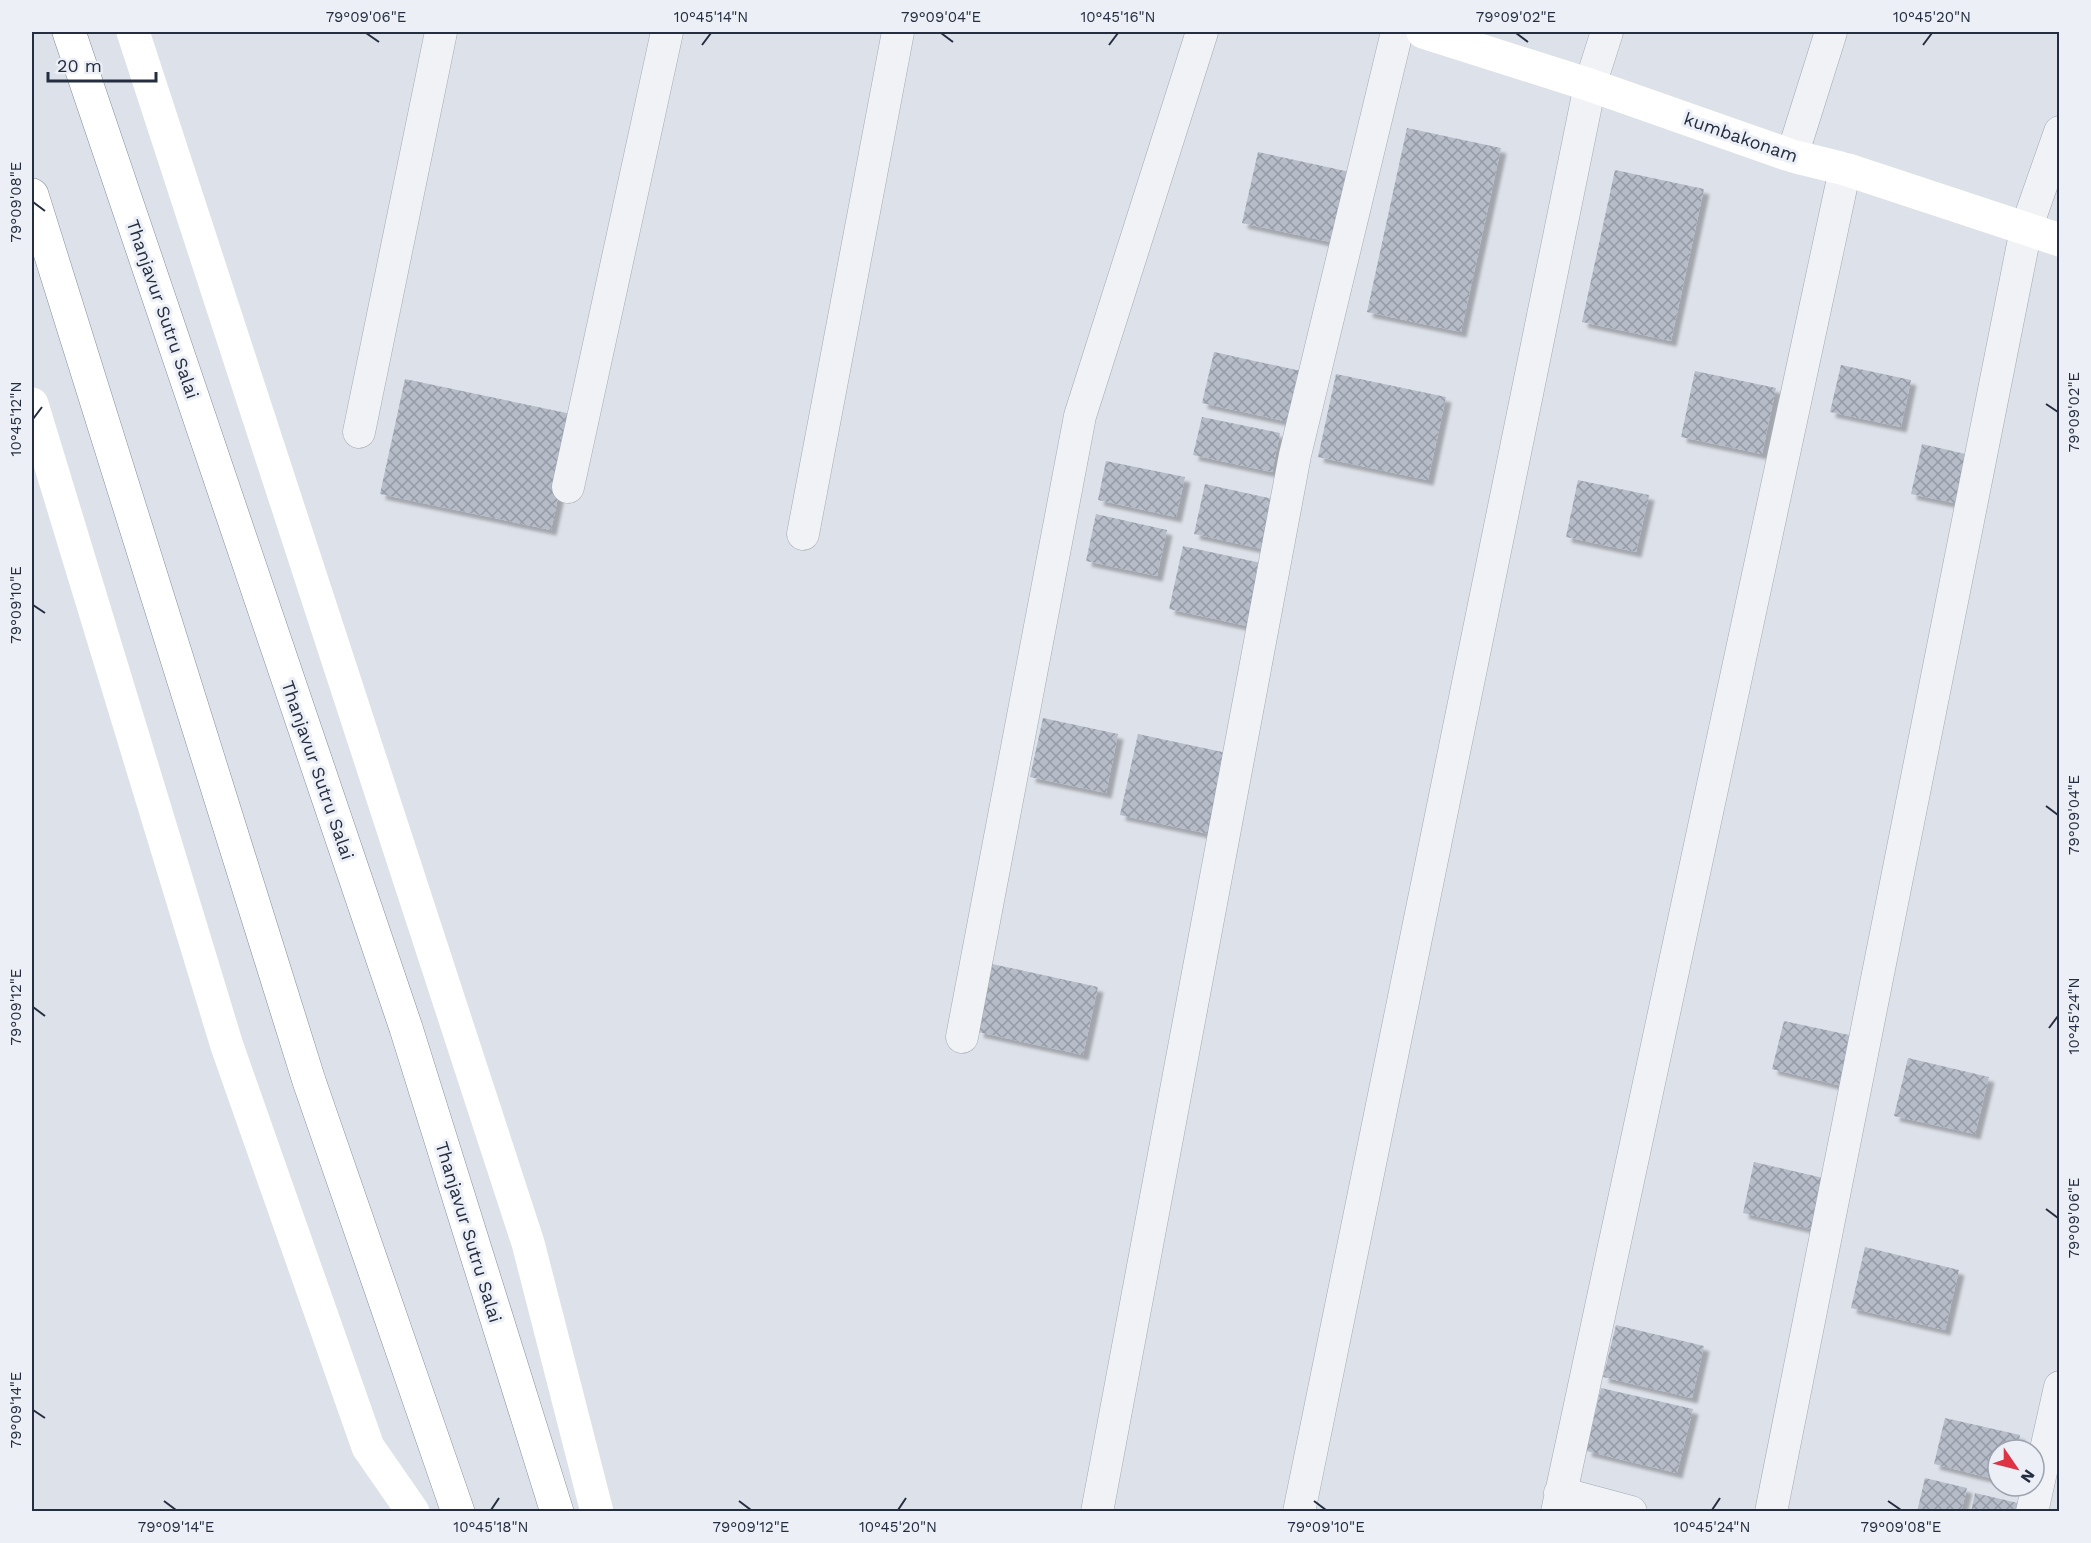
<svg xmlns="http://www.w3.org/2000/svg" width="2091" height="1543" font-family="'Work Sans',sans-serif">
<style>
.building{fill:url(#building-cross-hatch);filter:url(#shadow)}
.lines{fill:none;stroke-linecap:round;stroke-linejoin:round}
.street-casing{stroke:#a2a8b3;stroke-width:33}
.highway-casing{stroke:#838da1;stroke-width:34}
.street{stroke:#f0f2f6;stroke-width:32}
.secondary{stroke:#fff;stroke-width:33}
.highway{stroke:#fff;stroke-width:33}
.ticks{fill:none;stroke:#252e41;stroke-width:2}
.labels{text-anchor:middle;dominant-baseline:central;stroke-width:6;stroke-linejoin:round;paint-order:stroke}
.street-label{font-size:18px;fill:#252e41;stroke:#ecf0f6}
.neatline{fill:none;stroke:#252e41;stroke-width:2}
.ticks-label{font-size:15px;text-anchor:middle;fill:#252e41}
</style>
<defs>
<pattern id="building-cross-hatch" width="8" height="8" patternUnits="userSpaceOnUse" patternTransform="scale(1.5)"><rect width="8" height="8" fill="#b6bdc9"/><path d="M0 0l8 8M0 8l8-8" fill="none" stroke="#949aa5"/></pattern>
<filter id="shadow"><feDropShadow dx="5.5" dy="5.5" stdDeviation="1.5" flood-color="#0004"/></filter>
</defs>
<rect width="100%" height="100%" fill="#dde1e9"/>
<path class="building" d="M1407,128L1501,148L1461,332L1367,312Z
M1258,152L1350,172L1335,243L1242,223Z
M1615,170L1704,189L1671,341L1582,322Z
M1214,352L1301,371L1289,422L1202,403Z
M1841,365L1911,380L1901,427L1830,412Z
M1695,371L1776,388L1762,454L1681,437Z
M1336,374L1446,397L1428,480L1318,457Z
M405,379L576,415L551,530L380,494Z
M1202,417L1280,433L1272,472L1193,455Z
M1922,444L1970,455L1959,504L1911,494Z
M1106,461L1185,477L1176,517L1098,500Z
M1578,480L1649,495L1636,552L1566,537Z
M1205,484L1278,500L1267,550L1194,534Z
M1096,514L1167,530L1157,576L1086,561Z
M1183,546L1261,563L1247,626L1169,609Z
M1043,718L1118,734L1106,793L1030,777Z
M1138,734L1227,753L1209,834L1120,815Z
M992,964L1098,987L1083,1055L978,1032Z
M1784,1021L1854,1036L1842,1086L1772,1069Z
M1908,1058L1989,1077L1975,1134L1894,1116Z
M1754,1162L1832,1180L1820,1231L1743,1213Z
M1865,1247L1959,1270L1945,1330L1851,1308Z
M1616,1325L1704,1346L1692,1398L1603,1377Z
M1601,1388L1693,1409L1677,1473L1586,1451Z
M1945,1418L2020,1435L2017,1450H1998V1480L1934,1464Z
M1925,1478L1967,1488L1961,1512H1917Z
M1975,1493L2018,1503L2016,1512H1971Z"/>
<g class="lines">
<g class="street-casing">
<path id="street" d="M1792,156L1831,32
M359,432L441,32
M568,487L667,32
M803,534L898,32
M962,1037L1080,416L1202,32
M1560,1493L1631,1512
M1097,1512L1295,455L1397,32
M1299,1512L1590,85L1607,32
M1557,1512L1845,169
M1771,1512L2026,229L2060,132
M2032,1512L2060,1387"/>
</g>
<g class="highway-casing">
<path id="highway" d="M69,32L406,1028L557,1512
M32,195L309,1081L458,1512"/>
</g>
<use href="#street" class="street"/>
<path class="secondary" d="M133,32L528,1243L597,1512
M1423,32L1590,85L1792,156L1845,169L2060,240
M32,404L227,1046L368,1447L413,1512"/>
<use href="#highway" class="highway"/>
</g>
<path class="ticks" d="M366,33L379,42M941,33L953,42M1516,33L1528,42M702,45L711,33M1109,45L1118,33M1923,45L1932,33M33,202L45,211M2046,404L2058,412M33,419L42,407M33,605L45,613M2046,806L2058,815M33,1007L45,1016M2049,1028L2058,1016M2046,1209L2058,1218M33,1410L45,1418M164,1501L176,1510M739,1501L751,1510M1314,1501L1326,1510M1888,1501L1901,1510M491,1510L499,1498M898,1510L906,1498M1712,1510L1720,1498"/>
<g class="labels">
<g class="street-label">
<text transform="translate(1741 137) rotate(19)">kumbakonam</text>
<text transform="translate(163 309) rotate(71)">Thanjavur Sutru Salai</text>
<text transform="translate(318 770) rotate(71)">Thanjavur Sutru Salai</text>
<text transform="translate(469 1232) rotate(73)">Thanjavur Sutru Salai</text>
</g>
</g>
<rect width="2091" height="1543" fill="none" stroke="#ecf0f6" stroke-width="66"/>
<g transform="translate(2016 1468) rotate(125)"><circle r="28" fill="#ecf0f6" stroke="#9ca2ae" stroke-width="1.5"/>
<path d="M0-4.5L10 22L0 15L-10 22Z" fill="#dd3345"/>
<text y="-9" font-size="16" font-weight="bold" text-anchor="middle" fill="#252e41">N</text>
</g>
<path d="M48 72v9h108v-9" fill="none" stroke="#252e41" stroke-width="3"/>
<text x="57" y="72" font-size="18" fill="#252e41" stroke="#ecf0f6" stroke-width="4.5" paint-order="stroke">20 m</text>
<rect x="33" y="33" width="2025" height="1477" class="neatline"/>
<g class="ticks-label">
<text x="366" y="22">79°09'06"E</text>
<text x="711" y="22">10°45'14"N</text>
<text x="941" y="22">79°09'04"E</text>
<text x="1118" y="22">10°45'16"N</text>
<text x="1516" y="22">79°09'02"E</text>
<text x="1932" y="22">10°45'20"N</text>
<text transform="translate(16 202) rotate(-90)" y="5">79°09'08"E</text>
<text transform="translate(2074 412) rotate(-90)" y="5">79°09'02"E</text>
<text transform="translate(16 419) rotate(-90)" y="5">10°45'12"N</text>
<text transform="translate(16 605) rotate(-90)" y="5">79°09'10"E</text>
<text transform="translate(2074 815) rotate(-90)" y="5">79°09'04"E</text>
<text transform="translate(16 1007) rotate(-90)" y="5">79°09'12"E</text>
<text transform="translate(2074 1016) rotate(-90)" y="5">10°45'24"N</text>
<text transform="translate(2074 1218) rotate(-90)" y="5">79°09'06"E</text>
<text transform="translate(16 1410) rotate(-90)" y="5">79°09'14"E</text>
<text x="176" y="1532">79°09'14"E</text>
<text x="491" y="1532">10°45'18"N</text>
<text x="751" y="1532">79°09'12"E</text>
<text x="898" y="1532">10°45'20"N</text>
<text x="1326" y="1532">79°09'10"E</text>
<text x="1712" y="1532">10°45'24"N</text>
<text x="1901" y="1532">79°09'08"E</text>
</g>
</svg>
